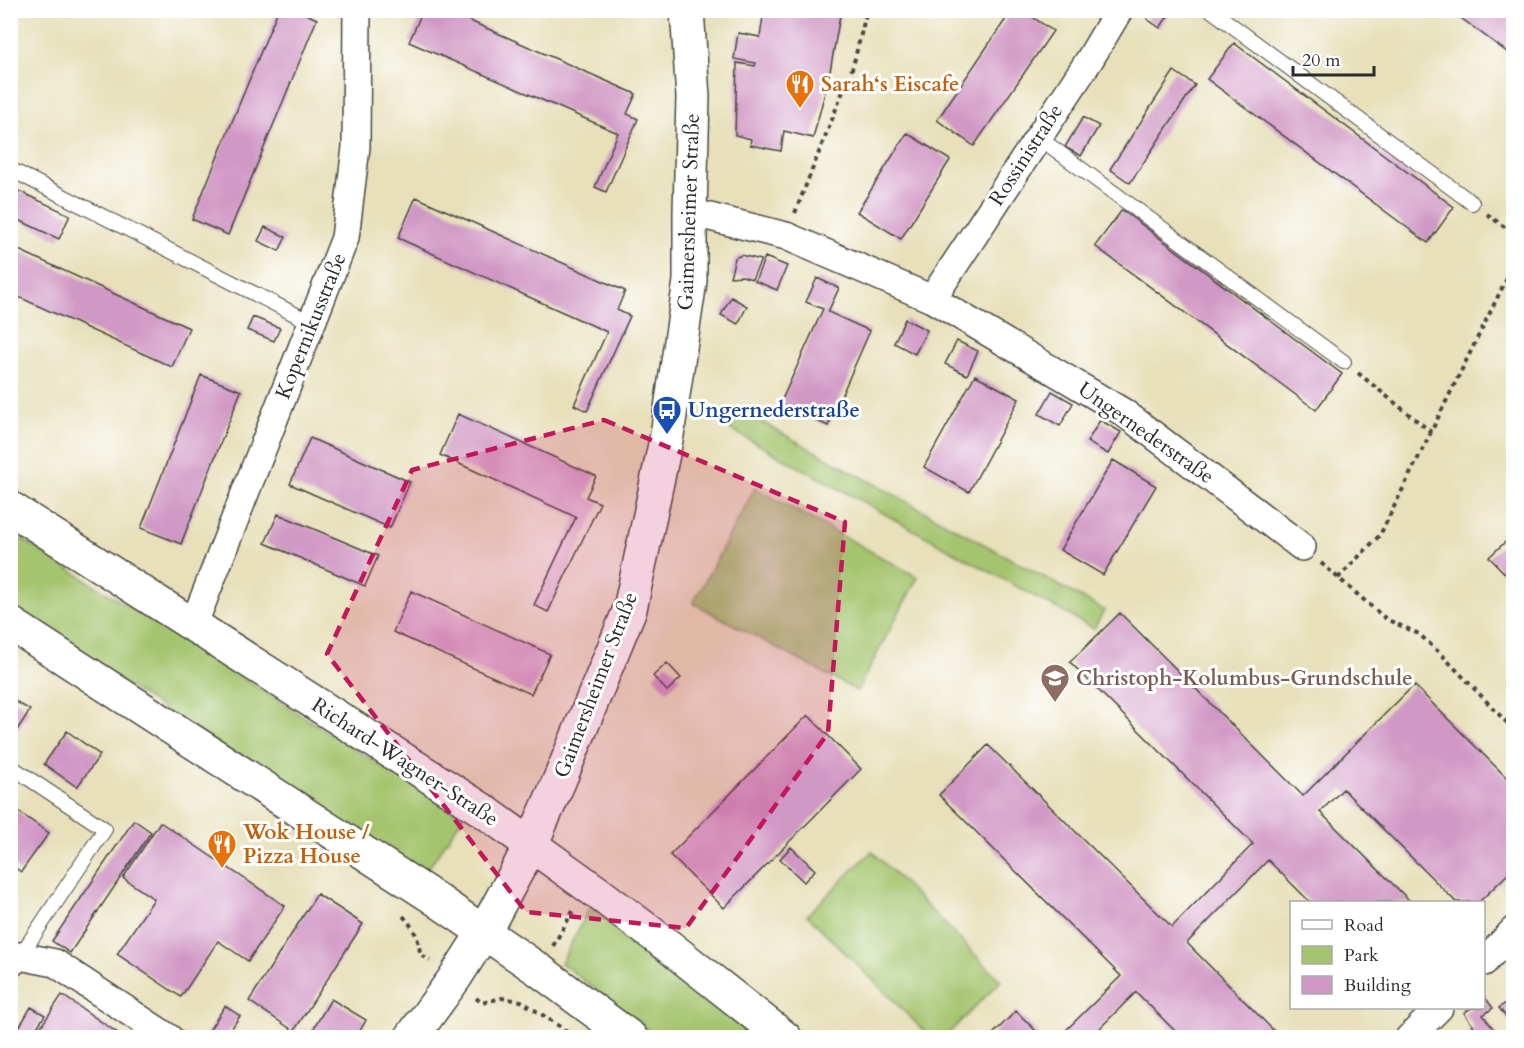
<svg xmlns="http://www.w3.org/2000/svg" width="1524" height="1048" font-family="Cardo,serif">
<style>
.green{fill:#a4c56e;stroke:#68784c;stroke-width:1.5}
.building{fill:#d098c5}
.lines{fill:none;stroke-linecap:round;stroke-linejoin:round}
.service-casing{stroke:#474640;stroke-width:16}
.minor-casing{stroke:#474640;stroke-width:30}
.tertiary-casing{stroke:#474640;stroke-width:36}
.primary-casing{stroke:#474640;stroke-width:36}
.path{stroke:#474640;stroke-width:4;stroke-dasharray:4.5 4.5;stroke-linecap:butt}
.service{stroke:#fff;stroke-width:14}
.minor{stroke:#fff;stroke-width:27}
.tertiary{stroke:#fff;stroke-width:33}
.primary{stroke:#fff;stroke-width:33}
.marked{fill:#c2185b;fill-opacity:0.2;stroke:#c2185b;stroke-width:4.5;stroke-dasharray:12 8;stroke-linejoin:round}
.labels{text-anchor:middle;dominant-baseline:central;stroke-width:6;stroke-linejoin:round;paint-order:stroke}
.food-label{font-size:21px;font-weight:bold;fill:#c56008;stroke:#fff;text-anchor:start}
.street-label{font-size:21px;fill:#2b2b2b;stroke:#fff}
.transit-label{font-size:21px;font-weight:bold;fill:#164399;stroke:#fff;text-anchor:start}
.education-label{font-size:21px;font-weight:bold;fill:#785e54;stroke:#fff;text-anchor:start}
</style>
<rect width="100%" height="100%" fill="#fff"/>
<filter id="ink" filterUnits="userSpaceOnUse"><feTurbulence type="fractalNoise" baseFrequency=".0167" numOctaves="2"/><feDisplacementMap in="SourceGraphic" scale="12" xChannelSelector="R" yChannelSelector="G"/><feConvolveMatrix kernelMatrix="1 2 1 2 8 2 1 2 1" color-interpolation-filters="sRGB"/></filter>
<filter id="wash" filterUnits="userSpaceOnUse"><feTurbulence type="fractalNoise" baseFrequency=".008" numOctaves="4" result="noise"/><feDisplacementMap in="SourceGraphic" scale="24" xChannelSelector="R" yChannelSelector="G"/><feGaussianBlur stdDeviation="1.35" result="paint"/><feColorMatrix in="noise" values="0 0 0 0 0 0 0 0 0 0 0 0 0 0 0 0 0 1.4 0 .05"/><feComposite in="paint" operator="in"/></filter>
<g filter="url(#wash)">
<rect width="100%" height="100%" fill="#e7e0ba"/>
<path class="green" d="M738,409L1104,610L1094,629L728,428Z
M755,488L918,577L857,691L693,603Z
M10,532L463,817L423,876L11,611Z
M872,851L1001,981L945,1037H930L807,915Z
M590,907L760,1037H657L561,963Z"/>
<g id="blocks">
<path class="building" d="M278,10H297L317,19L228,235L192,219Z
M423,10H445L636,94L627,114L638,119L606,192L595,187L618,133L409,42Z
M764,10H841L829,77L813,138L784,131L781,151L750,145L751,139L735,135L737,63L755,66L756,63L734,59L738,33L760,37Z
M1012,10H1022L1053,31L974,146L937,120Z
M1153,10H1172L1160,28L1147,19Z
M1450,10H1514V57Z
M1234,43L1454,207L1428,243L1207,79Z
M1174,71L1195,85L1130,183L1110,169Z
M1083,117L1099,126L1081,156L1065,147Z
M907,133L950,160L901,239L857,212Z
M10,187L70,215L59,239L10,216Z
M416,197L625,291L617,310L630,316L587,411L574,405L607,332L398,238Z
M1122,210L1342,374L1316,410L1095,246Z
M265,227L286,237L279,251L258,241Z
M10,246L189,328L172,367L10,293Z
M741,255L761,260L752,279L742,276L730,277L735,258Z
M765,257L787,266L777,290L755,281Z
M817,278L839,288L828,312L870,331L828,426L780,404L823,309L806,302Z
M731,297L747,306L738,324L721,315Z
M253,317L280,328L274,341L247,330Z
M905,319L927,330L915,354L894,343Z
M957,341L978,351L967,375L945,364Z
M201,375L241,391L181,544L141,528Z
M975,375L1019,399L969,492L924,467Z
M1052,391L1073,403L1060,426L1039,414Z
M458,414L596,476L586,497L600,503L548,612L534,605L576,517L440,455Z
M1100,420L1121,432L1108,454L1087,442Z
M310,438L410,482L390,528L290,484Z
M1113,460L1156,486L1103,575L1060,550Z
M278,514L378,556L365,586L265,543Z
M1514,534V583L1489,557Z
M411,591L550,654L531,694L393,632Z
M1120,613L1303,796L1414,685L1514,785V868L1479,902H1456L1343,789L1320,812L1411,902H1310L1268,860L1187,943L1281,1038H1182L1136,992L1090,1038H1058L1121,976L939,795L988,745L1172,927L1253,844L1070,662Z
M667,663L681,678L667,691L653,676Z
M10,698L30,710L10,741Z
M808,715L861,769L724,908L670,855Z
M67,731L100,755L77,787L44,764Z
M10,806L49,833L21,872L10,864Z
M134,820L151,832L70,953L52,941Z
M160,822L285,906L248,961L218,941L181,997L117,954L154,899L123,878Z
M791,847L815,870L804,882L780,859Z
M317,894L363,924L294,1031L249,1001Z
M62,995L125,1038H48L38,1031Z
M1484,996L1493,1008L1483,1015L1500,1038H1461L1474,1027L1464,1013L1471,1008H1484Z
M1514,997V1027L1499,1008Z
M331,999L366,1020L356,1038H308Z
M225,1006L240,1016L225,1038H204Z
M31,1007L45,1015L30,1038H13Z
M1016,1011L1043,1038H989Z"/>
</g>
</g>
<g filter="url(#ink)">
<use href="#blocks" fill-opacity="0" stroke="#474640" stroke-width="1.5"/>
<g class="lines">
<g class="service-casing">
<path id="service" d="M1211,10L1472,203
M1038,137L1344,362
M10,169L312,323
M10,766L105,829L20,956"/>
</g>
<g class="minor-casing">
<path id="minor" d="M690,212L786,236L932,299L1123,412L1302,547
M932,299L1090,59L1119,10
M193,626L345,238L356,147L357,10
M1484,962L1514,930
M10,964L20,956L55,963L169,1038
M1409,1038L1439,1008"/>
</g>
<g class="tertiary-casing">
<path id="tertiary" d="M411,1038L454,979L484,932L531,845L560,779L630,609L667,435L690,281V212L693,97L687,10"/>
</g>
<g class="primary-casing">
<path id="primary" d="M10,508L484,811L598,893L667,945L785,1038
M10,623L431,896L539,970L631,1038"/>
</g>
<path class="path" d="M795,213L853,66L867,10
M1487,214L1514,234
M1358,373L1431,432
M1321,563L1386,619L1419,634L1444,657L1514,730
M1338,578L1380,535L1514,264
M403,916C414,928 419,938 420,954L430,961
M553,946L573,911
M476,998L482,1003L501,998L521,1001L570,1033"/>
<use href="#service" class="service"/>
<use href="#minor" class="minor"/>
<use href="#tertiary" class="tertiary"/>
<use href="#primary" class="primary"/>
</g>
</g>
<path class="marked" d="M604,420L845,522L828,733L686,928L526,912L327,654L412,470Z"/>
<defs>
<g id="restaurant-pin" transform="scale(1.5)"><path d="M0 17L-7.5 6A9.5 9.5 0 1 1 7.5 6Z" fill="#e8710a" stroke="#fff"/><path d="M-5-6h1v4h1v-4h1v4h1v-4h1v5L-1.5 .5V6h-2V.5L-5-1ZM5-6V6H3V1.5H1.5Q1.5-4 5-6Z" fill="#fff"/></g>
<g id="bus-pin" transform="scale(1.5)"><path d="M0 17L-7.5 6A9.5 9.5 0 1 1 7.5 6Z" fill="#1a4fb4" stroke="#fff"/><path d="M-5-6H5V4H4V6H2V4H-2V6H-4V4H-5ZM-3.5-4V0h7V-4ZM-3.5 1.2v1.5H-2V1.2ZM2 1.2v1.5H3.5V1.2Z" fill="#fff"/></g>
<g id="school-pin" transform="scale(1.5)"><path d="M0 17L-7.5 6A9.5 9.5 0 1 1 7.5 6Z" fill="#8d6e63" stroke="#fff"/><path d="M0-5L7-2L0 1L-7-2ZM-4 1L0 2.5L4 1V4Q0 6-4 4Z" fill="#fff"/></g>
</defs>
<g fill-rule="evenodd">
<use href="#restaurant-pin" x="800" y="84"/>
<use href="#bus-pin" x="667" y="410"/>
<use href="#school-pin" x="1055" y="678"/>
<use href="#restaurant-pin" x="222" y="844"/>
</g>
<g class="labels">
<g class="food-label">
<text x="821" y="84">Sarah‘s Eiscafe</text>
<text x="243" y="832">Wok House /<tspan x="243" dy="24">Pizza House</tspan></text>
</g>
<g class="street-label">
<text transform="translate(1026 155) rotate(-57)">Rossinistraße</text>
<text transform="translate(689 212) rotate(-88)">Gaimersheimer Straße</text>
<text transform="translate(311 326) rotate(-68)">Kopernikusstraße</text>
<text transform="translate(1146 433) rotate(35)">Ungernederstraße</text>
<text transform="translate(596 685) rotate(-69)">Gaimersheimer Straße</text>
<text transform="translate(405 762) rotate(33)">Richard-Wagner-Straße</text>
</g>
<g class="transit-label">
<text x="688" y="410">Ungernederstraße</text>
</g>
<g class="education-label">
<text x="1076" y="678">Christoph-Kolumbus-Grundschule</text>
</g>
</g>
<rect width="1524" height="1048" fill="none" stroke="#fff" stroke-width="36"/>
<rect x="1290" y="901" width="195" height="108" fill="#ffffff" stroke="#aaaaaa" stroke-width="1.5"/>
<rect x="1302" y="920" width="30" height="9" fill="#ffffff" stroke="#aaaaaa" stroke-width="1.5"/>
<text x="1344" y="931" font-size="18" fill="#2b2b2b">Road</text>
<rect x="1302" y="946" width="30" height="18" fill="#a4c56e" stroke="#aaaaaa" stroke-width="1.5"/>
<text x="1344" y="961" font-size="18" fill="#2b2b2b">Park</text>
<rect x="1302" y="976" width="30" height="18" fill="#d098c5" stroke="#aaaaaa" stroke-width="1.5"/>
<text x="1344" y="991" font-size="18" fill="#2b2b2b">Building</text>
<path d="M1293 66v9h81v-9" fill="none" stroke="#2b2b2b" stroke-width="3"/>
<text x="1302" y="66" font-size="18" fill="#2b2b2b" stroke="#ffffff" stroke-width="4.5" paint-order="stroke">20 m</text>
</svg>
